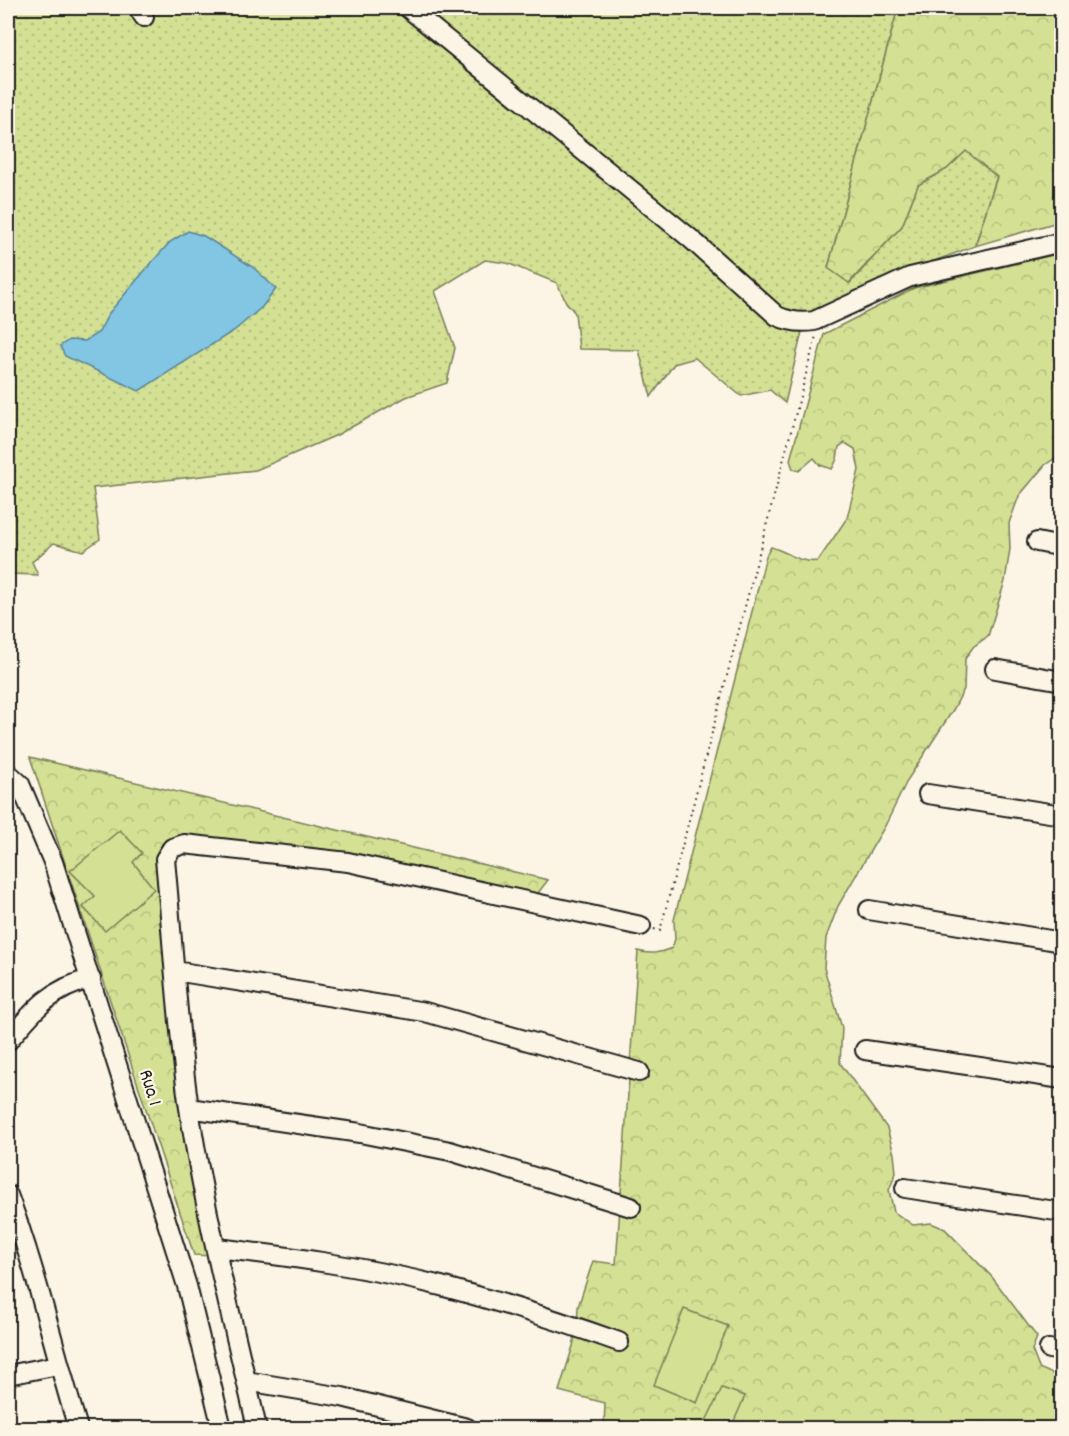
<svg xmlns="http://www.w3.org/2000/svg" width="1069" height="1436" font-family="Dekko,sans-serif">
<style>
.grass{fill:url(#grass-dots);stroke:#787e58;stroke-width:1.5}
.forest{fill:url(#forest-crowns);stroke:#787e58;stroke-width:1.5}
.pitch{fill:#d4e093;stroke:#787e58;stroke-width:1.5}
.water{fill:#82c6e3;stroke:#598293;stroke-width:1.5}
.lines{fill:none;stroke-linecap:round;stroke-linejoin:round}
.minor-casing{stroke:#1c1c1c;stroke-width:22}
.path{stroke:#1c1c1c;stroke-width:2;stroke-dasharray:1.5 4.5;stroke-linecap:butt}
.minor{stroke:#fcf5e5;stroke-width:18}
.labels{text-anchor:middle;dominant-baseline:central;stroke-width:4.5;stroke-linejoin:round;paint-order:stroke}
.street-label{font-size:20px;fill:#1c1c1c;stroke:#fcf5e5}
</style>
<defs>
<pattern id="grass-dots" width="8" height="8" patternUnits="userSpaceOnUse" patternTransform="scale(1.5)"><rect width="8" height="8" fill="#d4e093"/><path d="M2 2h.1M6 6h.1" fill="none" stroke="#b5c07e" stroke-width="1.8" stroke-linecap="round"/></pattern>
<pattern id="forest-crowns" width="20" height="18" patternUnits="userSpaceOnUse" patternTransform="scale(1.5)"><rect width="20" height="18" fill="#d4e093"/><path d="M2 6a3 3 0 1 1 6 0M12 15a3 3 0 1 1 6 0" fill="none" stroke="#b5c07e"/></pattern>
</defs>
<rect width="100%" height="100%" fill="#fcf5e5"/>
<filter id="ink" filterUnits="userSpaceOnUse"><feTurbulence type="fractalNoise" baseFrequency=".0167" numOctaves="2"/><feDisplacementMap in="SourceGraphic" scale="12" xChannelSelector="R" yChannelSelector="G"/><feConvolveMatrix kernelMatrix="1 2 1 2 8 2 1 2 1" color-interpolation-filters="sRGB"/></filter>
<g filter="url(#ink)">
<path class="grass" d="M8,8H898L828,268L850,283L902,226L918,185L947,169L967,150L997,176L975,246L896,275L806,315L785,403L770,390L741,396L695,358L674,364L651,397L639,350L579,349L575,313L566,302L557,283L507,263L485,260L435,291L455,348L447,383L406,397L337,435L256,470L93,488L100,539L83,551L54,543L32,562L38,575L8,574Z"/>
<path class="forest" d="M898,8H1061V221L975,246L997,177L966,151L947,169L918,185L902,226L849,283L828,268Z
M1061,253V454L1045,465L1019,496L1009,523L1010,549L1005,581L988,636L973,647L965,659L964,689L953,710L908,779L885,826L838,906L826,938L824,968L842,1028L840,1063L887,1128L894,1154L896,1173L889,1190L894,1212L913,1225L931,1223L945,1229L992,1277L1037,1337L1032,1350L1039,1368L1057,1376L1061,1374V1428H604L605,1403L559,1391L573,1346L577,1327L578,1307L593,1261L616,1264L638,951C651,955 659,953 672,948L675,939L674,920L766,556L771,547C789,552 800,564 818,561L847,518L859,470L855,449L845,443L839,447L837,459L832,469L820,465L814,458L799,471L793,469L790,460L824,334L914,288Z
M30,757L548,880L531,902L282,855L184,844L166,859L213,1256L194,1255Z"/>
<path class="pitch" d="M120,830L142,853L133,862L154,889L105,931L83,907L95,896L70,871Z
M684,1309L728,1326L697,1403L654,1385Z
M722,1388L745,1396L731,1428H723L706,1421Z"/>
<path class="water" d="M188,231L204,236L254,268L276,289L262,307L235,330L139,391L65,356L60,346L69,340L85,341L99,332L109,313L153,261L170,242Z"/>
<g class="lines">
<g class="minor-casing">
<path id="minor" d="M138,8L144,17
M408,8L691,239L777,316C790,322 801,323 814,321L910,277L1062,242
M1037,542L1062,547
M995,669L1062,681
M8,773L20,784L53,862L187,1286L222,1428
M928,794L1062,815
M869,910L1062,942
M175,971L425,1012L639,1072
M8,1041C33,1011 51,988 91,979
M865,1050L1062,1079
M189,1108L360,1133L450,1151L631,1207
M905,1188L1062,1212
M8,1195C37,1271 54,1351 78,1428
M217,1248C292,1257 367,1267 441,1286C501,1302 560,1321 619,1342
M1049,1349L1062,1351
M8,1375L58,1365
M246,1381L342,1397L467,1428
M257,1428C233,1322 205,1216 189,1108C177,1026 173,942 165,859L172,848L184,844L348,862L641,926"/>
</g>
<path class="path" d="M654,929L660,931L816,336"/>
<use href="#minor" class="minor"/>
</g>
</g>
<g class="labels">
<g class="street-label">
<text transform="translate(149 1088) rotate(73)">Rua 1</text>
</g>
</g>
<rect width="1069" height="1436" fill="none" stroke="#fcf5e5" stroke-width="30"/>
<rect x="15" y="15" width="1039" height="1406" fill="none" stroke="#1c1c1c" stroke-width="2" filter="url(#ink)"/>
</svg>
